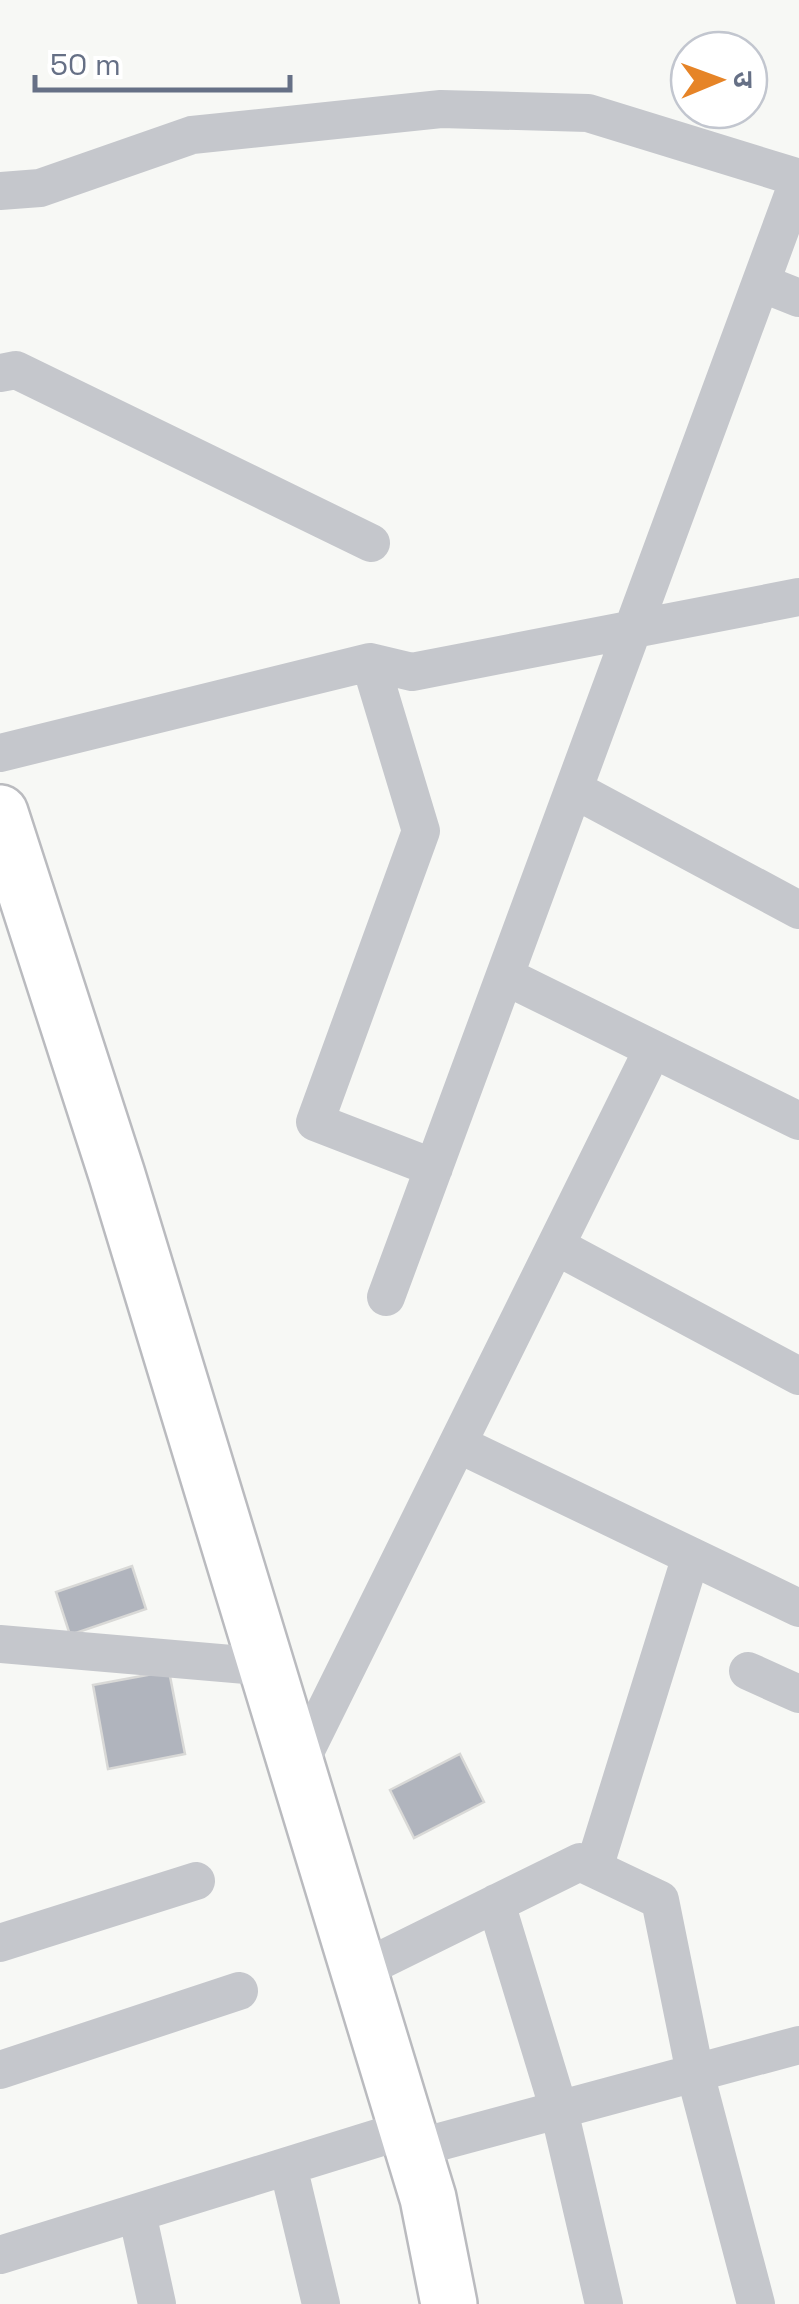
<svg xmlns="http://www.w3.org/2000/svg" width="799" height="2304" font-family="'Space Grotesk','Noto Sans Devanagari',sans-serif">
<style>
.building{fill:#b0b4bd;stroke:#d9d9d7;stroke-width:2.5}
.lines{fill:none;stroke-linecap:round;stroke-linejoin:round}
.trunk-casing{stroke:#babbbf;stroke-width:60}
.minor{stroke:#c5c7cc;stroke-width:38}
.trunk{stroke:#fff;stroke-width:55}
</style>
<rect width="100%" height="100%" fill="#f7f8f5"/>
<path class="building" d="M132,1566L146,1609L70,1635L56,1592Z
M169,1671L185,1754L108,1769L93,1685Z
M460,1754L484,1802L414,1838L390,1790Z"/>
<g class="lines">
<g class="trunk-casing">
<path id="trunk" d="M0,813L117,1175L428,2198L449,2304"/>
</g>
<path class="minor" d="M0,191L40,188L192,135L441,109L588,113L799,178
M761,283L799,298
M0,373L16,370L371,543
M370,662L421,831L315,1122L434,1168
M0,753L370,662L412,672L799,597
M575,790L799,910
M505,976L799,1121
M556,1246L799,1376
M386,1297L799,179
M458,1444L799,1608
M0,1644L267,1667
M748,1671L799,1694
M297,1768L653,1049
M594,1868L691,1556
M496,1903L559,2110L604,2304
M0,1943L196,1881
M359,1971L580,1862L660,1900L695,2073L756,2304
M0,2070L239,1991
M413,2149L799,2045
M288,2166L321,2304
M137,2213L157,2304
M0,2255L407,2129"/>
<use href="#trunk" class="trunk"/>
</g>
<g transform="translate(719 80) rotate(89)"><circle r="48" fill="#ffffff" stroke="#c2c6cf" stroke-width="2.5"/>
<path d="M0-8L18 38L0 25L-18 38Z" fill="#e68427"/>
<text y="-15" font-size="28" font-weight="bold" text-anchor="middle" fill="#667086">उ</text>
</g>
<path d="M35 75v15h255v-15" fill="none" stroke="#667086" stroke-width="5"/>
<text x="50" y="75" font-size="30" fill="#667086" stroke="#ffffff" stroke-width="8" paint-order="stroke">50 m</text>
</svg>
